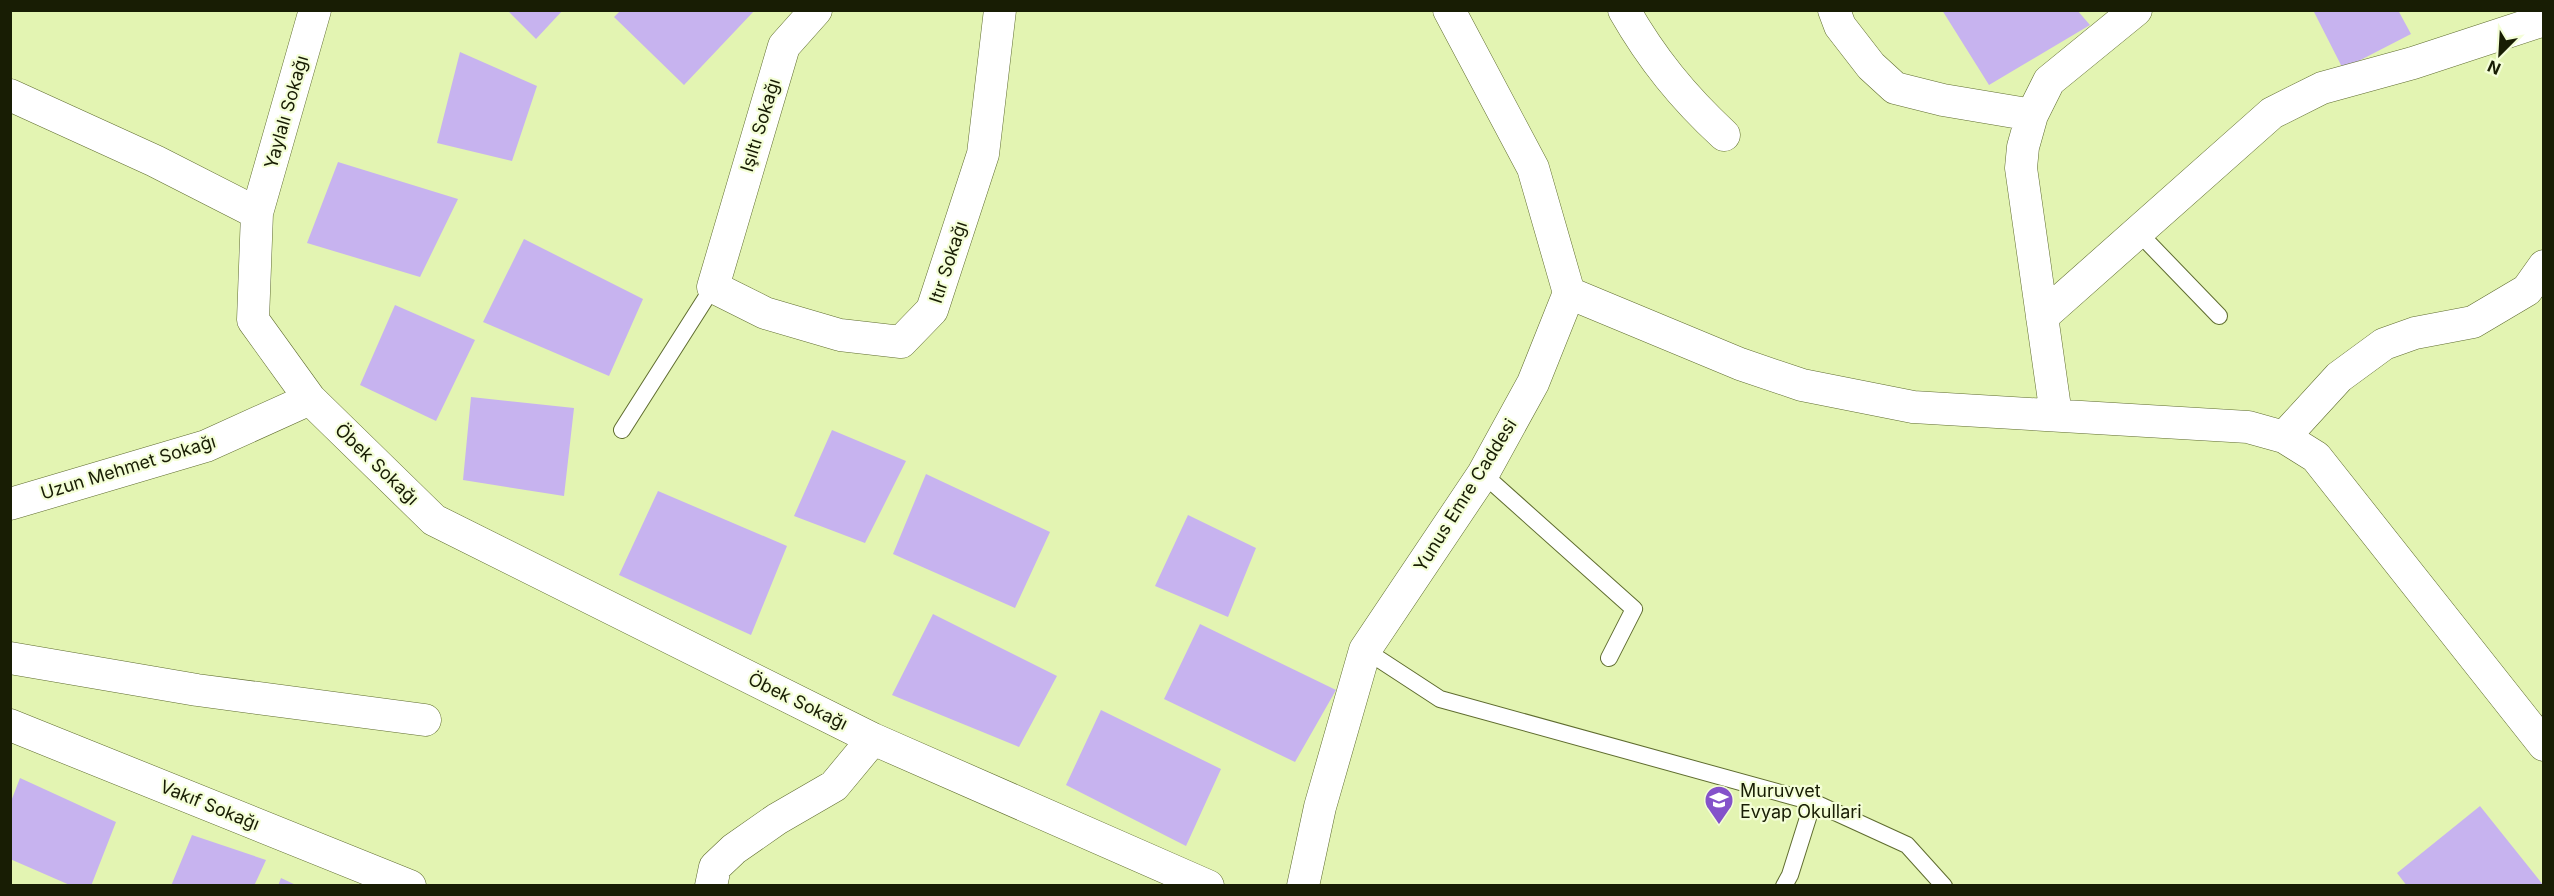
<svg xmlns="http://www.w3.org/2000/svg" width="2554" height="896" font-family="Inter,sans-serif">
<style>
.building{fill:#c7b3ef}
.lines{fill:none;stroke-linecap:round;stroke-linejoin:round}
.service-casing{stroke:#5f6c2f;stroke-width:18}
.minor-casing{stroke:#5f6c2f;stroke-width:33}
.service{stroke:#fff;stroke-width:16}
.minor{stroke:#fff;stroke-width:32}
.labels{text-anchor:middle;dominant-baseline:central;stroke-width:4.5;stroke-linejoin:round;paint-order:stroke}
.street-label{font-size:18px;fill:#181d04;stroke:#f4fed7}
.poi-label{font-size:18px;fill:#181d04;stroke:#f4fed7;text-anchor:start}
</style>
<rect width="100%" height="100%" fill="#e3f4b2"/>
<path class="building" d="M507,10H563L536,39Z
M621,10H755L684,85L614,17Z
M1942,10H2077L2090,25L1989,85Z
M2313,10H2398L2411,34L2343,69Z
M460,52L537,86L512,161L437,143Z
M338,162L458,199L420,277L307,243Z
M524,239L643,299L609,376L483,322Z
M395,305L475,340L436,421L360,385Z
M471,397L574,408L564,496L463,480Z
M832,430L906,461L865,543L794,516Z
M926,474L1050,532L1015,608L893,554Z
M658,491L787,546L751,635L619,575Z
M1188,515L1256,548L1228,617L1155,586Z
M933,614L1057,676L1019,747L892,695Z
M1200,624L1336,690L1295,762L1164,699Z
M1101,710L1221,769L1186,846L1066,785Z
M20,778L116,822L91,886H72L10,859V804Z
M2480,806L2544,886H2407L2397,873Z
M192,835L266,860L254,886H171Z
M281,878L298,886H278Z"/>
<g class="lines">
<g class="service-casing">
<path id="service" d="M2137,231L2219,316
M622,430L713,287
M1483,474L1634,609L1609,658
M1365,650L1440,699L1813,802L1790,875L1784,886
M1813,802L1907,845L1944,886"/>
</g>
<g class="minor-casing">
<path id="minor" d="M816,10L784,46L713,287L765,313L840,335L901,342L932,310L983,154L1000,10
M1624,10C1652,59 1683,97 1724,135
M1834,10L1840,26L1871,66L1895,88L1943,100L2032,115
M10,95L155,161L257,213L253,320L310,399L434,520L873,739L1208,886
M257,213L315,10
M1569,293L1740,364L1802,385L1913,407L2248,427L2284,437L2316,457L2544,745
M2042,317L2272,113L2322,88L2413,63L2544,20
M2056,415L2021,168L2023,147L2032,115L2049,81L2136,10
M2284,437L2339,377L2384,344L2415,333L2473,322L2527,290L2544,266
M10,504L206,446L310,399
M10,658L197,690L425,720
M10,725L410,886
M711,886L715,867L734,849L777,819L834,786L873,739
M1303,886L1320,807L1365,650L1483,474L1533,383L1569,293L1533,168L1449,10"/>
</g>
<use href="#service" class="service"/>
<use href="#minor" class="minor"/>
</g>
<defs>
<g id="school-pin" transform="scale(1.5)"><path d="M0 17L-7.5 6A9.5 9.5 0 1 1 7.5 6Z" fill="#8452ca" stroke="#f4fed7"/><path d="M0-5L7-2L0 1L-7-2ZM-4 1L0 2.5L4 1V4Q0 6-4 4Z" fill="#fff"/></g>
</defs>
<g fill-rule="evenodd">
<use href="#school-pin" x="1719" y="800"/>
</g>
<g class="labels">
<g class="street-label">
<text transform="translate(286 112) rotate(-74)">Yaylalı Sokağı</text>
<text transform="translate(760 125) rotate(-73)">Işıltı Sokağı</text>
<text transform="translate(948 262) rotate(-72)">Itır Sokağı</text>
<text transform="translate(377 464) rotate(44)">Öbek Sokağı</text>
<text transform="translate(128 467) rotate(-17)">Uzun Mehmet Sokağı</text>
<text transform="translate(1465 495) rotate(-58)">Yunus Emre Caddesi</text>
<text transform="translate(798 701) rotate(26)">Öbek Sokağı</text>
<text transform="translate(210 805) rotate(22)">Vakıf Sokağı</text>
</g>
<g class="poi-label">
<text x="1740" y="790">Muruvvet<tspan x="1740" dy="21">Evyap Okullari</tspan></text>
</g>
</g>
<rect width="2554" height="896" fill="none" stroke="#181d04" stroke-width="24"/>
<g transform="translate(2500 54) rotate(204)" stroke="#f4fed7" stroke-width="4.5" paint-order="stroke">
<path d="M0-4.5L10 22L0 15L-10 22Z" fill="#181d04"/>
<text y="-9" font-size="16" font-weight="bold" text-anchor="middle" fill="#181d04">N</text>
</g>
</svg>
